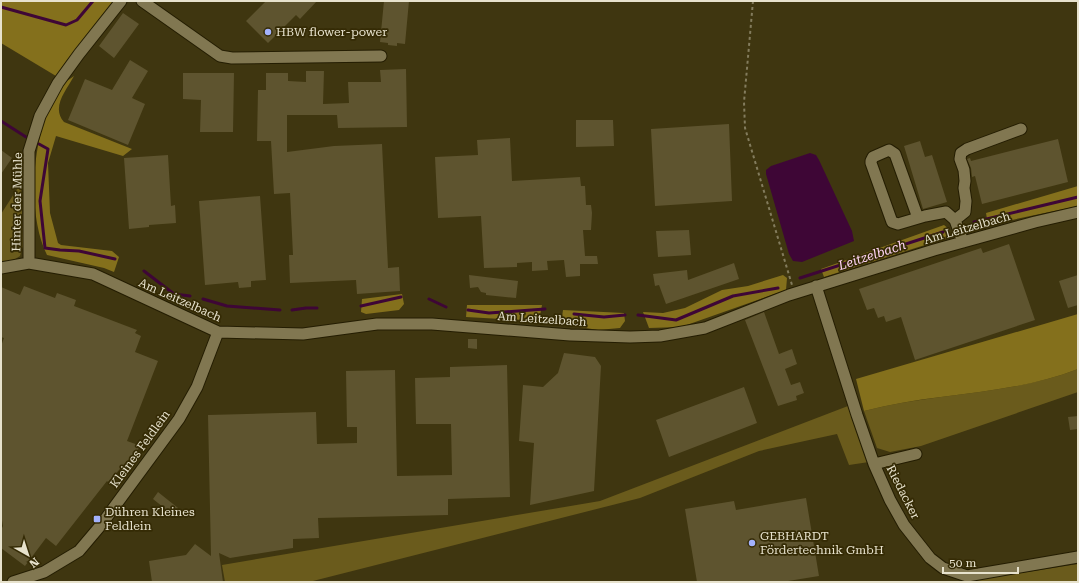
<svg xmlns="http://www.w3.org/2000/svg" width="1079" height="583" font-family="'Roboto Serif',serif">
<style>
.green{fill:#6a5b1c}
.forest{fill:#84701c}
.water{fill:#3e0636}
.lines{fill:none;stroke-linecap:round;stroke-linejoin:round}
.stream{stroke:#3e0636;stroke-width:3}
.building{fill:#5e542f}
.minor-casing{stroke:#241d02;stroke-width:13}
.path{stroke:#837c5d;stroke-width:2;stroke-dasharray:3 3;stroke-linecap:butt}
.minor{stroke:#817751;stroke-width:11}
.poi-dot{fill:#a3b2fd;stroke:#352b05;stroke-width:1.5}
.labels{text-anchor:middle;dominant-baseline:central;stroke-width:3.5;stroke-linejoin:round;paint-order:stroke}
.poi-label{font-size:12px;fill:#e7e2cd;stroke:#352b05;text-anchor:start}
.street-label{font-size:12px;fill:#e7e2cd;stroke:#352b05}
.water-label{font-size:13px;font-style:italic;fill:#fed3f3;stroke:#352b05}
</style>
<rect width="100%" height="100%" fill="#3f3610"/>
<path class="green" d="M21,183L23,246L20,256L12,261L1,262V214Z
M1078,369V392L921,446L890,452L877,448L864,411C935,392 1008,396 1078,369Z
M848,406L869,462L849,465L837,434L759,451L640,498L309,582H225L222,565L600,501Z
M1078,564V582H964L975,580Z"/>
<path class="forest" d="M1,1H117L67,60L56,76L1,43Z
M74,76C66,91 51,107 64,122L132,149L123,156L56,136L48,163L50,213L58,243L61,245L112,251L119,257L114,272L104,268L47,255C25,211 32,125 62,85C65,82 70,79 74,76Z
M1078,186V206L988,225L986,213Z
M944,225L950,230L947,238L824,277L821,269Z
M783,275L787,278L786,290L681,327L649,328L643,312L663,313L685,308L722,290L748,286Z
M402,294L404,304L399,310L366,314L361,312L362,299Z
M467,305H542L539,321L466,317Z
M563,310L624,313L625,321L620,328L598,330L561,324Z
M1078,314V369C1009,396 935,392 864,411L856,379Z"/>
<path class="water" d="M810,153L816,155L819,160L852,231L854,241L802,262L793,261L789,254L766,174V170L771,166Z"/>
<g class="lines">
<path class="stream" d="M1,7L66,25L77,20L93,1
M1,121L26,137
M39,144L48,149L40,201L45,248L60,250L79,251L115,259
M974,222L1078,197
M144,271L174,294L190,296
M800,278L943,232
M203,299L227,306L280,310
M429,299L446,307
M361,306L401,297
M292,310L306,308H317
M468,310L489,313L545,309
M574,314L604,317L625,315
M638,315L676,320L733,296L778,288"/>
</g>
<path class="building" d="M266,1H317L300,19L296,15L268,43L246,21Z
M384,1H409L405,44L397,43V46L388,45V43L380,42Z
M123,13L139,24L114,58L99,46Z
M130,60L148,71L132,98L145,104L128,145L68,120L85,79L112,90Z
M406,69L407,127L338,128L337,115H287V152L334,146L382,144L388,268L399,267L400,291L357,294L356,280L290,283L289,255H293L290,193L274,194L271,141H257L258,90H266V73H288V81L306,82V71H324L323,104L349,103L348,82H381L380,70Z
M183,73H234L233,132H200L201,100L183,99Z
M576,120H613L614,146L576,147Z
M729,124L732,201L655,206L651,129Z
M510,138L512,181L580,177L581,186H585L586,205H591L592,213L591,230H583L585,256H597L598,264H580V276L566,277L564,260L547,261L548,270L532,271V262L517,263V267L484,268L481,216L438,218L435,157L478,155L477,140Z
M1058,139L1068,182L982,204L975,176L972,177L971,168L967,159L970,158L971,161Z
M920,141L925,157L932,155L947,202L923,209L904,146Z
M1,150L12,158L1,174Z
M168,155L171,206L175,205L176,223L149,225V227L129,229L124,158Z
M260,196L266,280L251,281V287L239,288L238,282L205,285L199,201Z
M689,230L691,255L658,257L656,231Z
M1009,244L1035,320L915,360L901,317L886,322L884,316L878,318L874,308L867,310L859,289L981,248L983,253Z
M734,263L739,279L666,304L659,285L655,286L653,274L687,270L688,280Z
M469,275L518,281L516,298L486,295V293L481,292L478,287L470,288Z
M1078,275V305L1068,308L1059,281Z
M24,286L55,298L57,293L76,300L74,306L137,330L135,333L141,336L135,352L158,361L127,441L141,446L108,482L107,481L56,546L46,538L25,566L1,548V530L3,526L1,515V346L4,338L1,337V287L20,295Z
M764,312L779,354L792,349L797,364L785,369L791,385L800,382L804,393L796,396L797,400L778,406L745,320Z
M468,339H477V349L468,348Z
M564,353L595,357L601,366L594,491L530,505L534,443L519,441L523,385L543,387L558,373Z
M507,365L510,497L448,499V515L318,518L319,538L293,539V548L230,558L219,553L223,582H152L149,561L186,555L195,544L211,556L208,415L316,412L317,444L357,443V427H347L346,371L395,370L397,476L452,475L451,424H416L415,378L450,377V367Z
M744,387L757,423L669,457L656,420Z
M1078,416V429L1070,430L1068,417Z
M158,492L178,508L173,515L153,499Z
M806,498L819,576L782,582H697L685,509L734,501L736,510Z"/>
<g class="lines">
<g class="minor-casing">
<path id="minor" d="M142,1L220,56L232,58L381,56
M918,218L895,154L889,150L873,157L871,161V163L892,222L898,224L925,216L946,212L955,220L963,242
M955,220L965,212L966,201L964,188L965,181L964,170L960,159L961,153L967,149L1021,129
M29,263V151L40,116L58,83L79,54L121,1
M1,268L29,263L93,274L218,332L303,334L377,324H432L570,335L630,337L660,336L705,328L789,295L934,250L1035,222L1078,212
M816,286L857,415L874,464L890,500L904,525L930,558L943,568L967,576L1078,557
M874,464L916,454
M13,582L44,572L79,551L101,525L179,419L197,387L218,332"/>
</g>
<path class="path" d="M753,1L744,102L745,128L792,285"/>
<use href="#minor" class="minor"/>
</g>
<g class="poi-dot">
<circle cx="268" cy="32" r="4"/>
<rect x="93" y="515" width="8" height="8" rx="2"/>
<circle cx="752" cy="543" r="4"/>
</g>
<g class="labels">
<g class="poi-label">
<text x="276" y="32">HBW flower-power</text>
<text x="105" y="512">Dühren Kleines<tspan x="105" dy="14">Feldlein</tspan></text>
<text x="760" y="536">GEBHARDT<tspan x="760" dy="14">Fördertechnik GmbH</tspan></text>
</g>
<g class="street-label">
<text transform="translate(17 202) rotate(-89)">Hinter der Mühle</text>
<text transform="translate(967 228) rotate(-16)">Am Leitzelbach</text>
<text transform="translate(180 300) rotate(24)">Am Leitzelbach</text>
<text transform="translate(542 319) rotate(4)">Am Leitzelbach</text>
<text transform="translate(140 449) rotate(-54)">Kleines Feldlein</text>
<text transform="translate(903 492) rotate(63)">Riedacker</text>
</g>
<g class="water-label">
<text transform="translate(872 255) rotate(-18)">Leitzelbach</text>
</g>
</g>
<rect width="1079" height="583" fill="none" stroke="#e7e2cd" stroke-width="4"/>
<g transform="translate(28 555) rotate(141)" stroke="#352b05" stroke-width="3" paint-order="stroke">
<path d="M0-3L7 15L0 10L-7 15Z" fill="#e7e2cd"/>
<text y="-6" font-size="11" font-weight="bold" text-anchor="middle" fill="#e7e2cd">N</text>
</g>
<path d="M943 567v6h75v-6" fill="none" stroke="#e7e2cd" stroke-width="2"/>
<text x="949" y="567" font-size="12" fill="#e7e2cd" stroke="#352b05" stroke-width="3" paint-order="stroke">50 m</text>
</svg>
